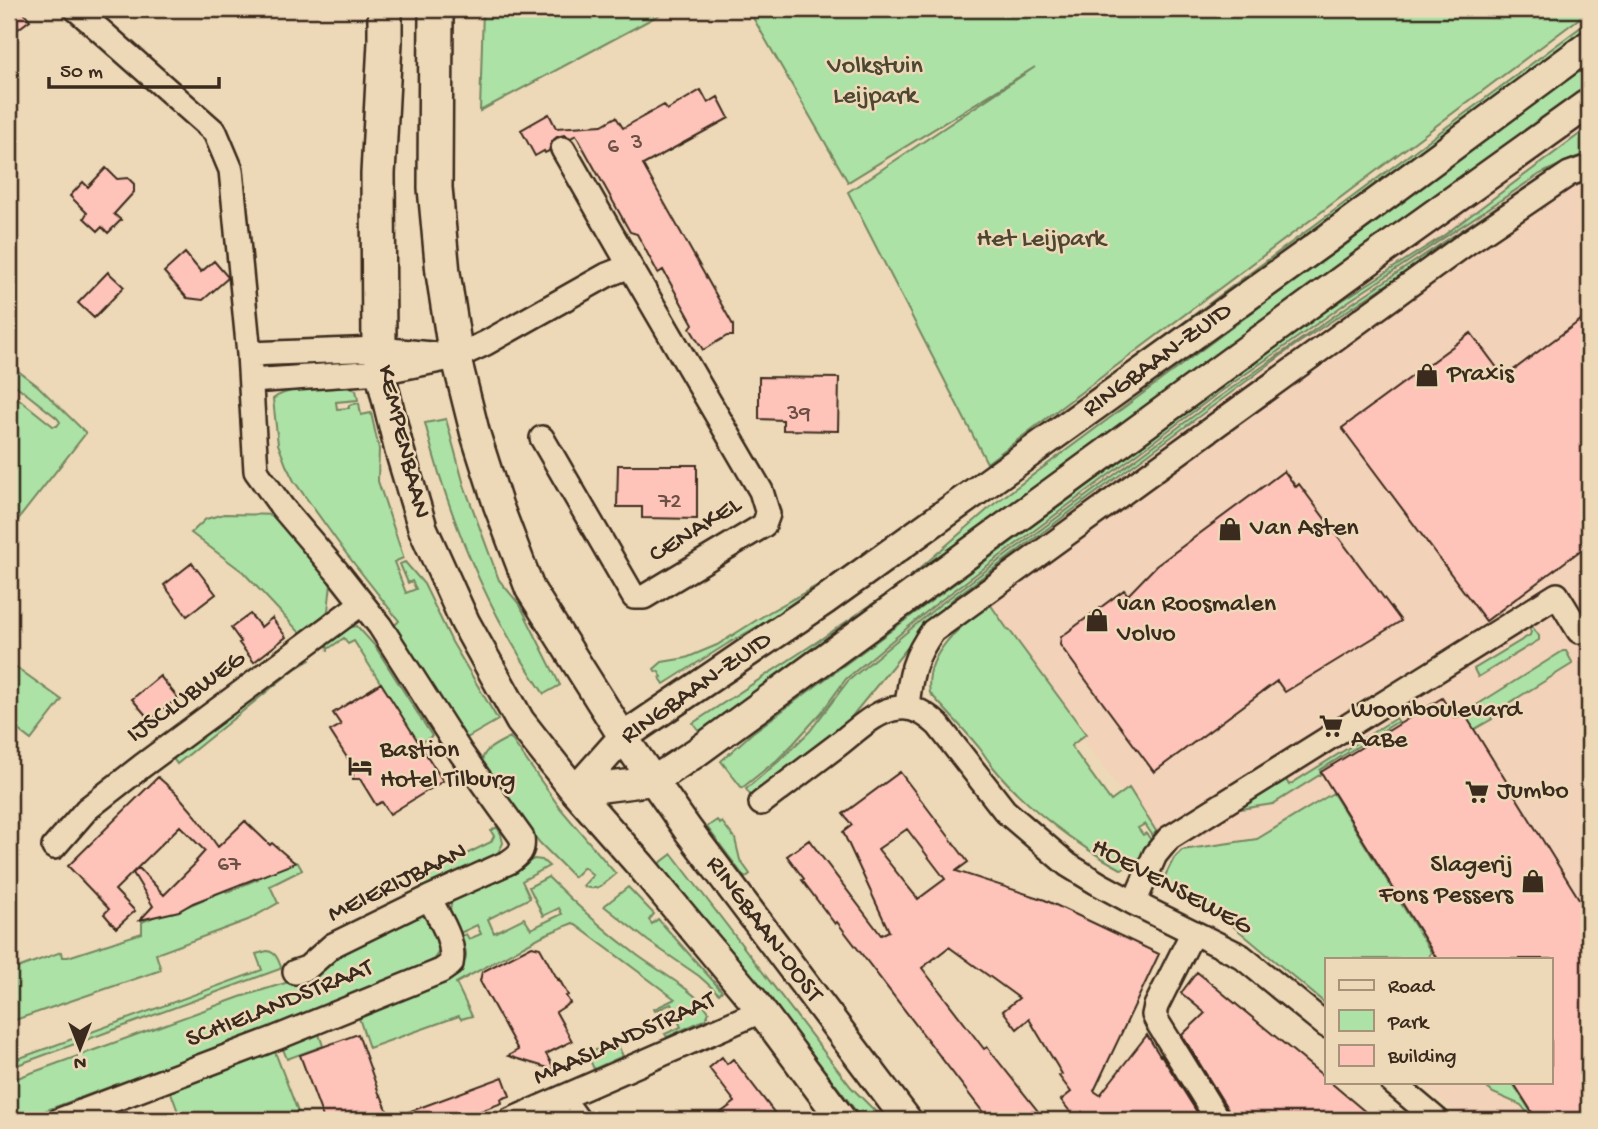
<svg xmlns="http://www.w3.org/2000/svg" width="1598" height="1129" font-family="'Gochi Hand',sans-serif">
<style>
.built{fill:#f2d2b8}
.green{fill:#ace2a5;stroke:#748662;stroke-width:2}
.building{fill:#fec3b9;stroke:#3b2a1e;stroke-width:2;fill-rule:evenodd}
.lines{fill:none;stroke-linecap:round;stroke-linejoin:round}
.minor-casing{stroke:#3b2a1e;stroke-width:28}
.major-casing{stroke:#3b2a1e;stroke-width:33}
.highway-casing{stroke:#3b2a1e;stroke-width:38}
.minor{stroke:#edd9b7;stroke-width:23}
.major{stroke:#edd9b7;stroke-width:28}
.highway{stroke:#edd9b7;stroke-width:33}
.labels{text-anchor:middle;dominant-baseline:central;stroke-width:5;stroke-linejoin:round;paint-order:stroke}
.number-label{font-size:23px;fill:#6c5045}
.park-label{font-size:26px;fill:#4c4632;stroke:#edd9b7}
.street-label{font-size:26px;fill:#3b2a1e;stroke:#edd9b7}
.poi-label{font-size:26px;fill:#3b2a1e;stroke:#edd9b7;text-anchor:start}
</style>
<rect width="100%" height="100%" fill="#edd9b7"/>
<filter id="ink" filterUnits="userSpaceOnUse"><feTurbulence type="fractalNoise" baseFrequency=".0143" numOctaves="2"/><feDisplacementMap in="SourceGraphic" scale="14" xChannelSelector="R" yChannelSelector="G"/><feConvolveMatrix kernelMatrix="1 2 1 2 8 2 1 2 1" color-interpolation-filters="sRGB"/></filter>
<g filter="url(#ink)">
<path class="built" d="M1589,97V1120H1465L1420,1082H1551V959H1327L1189,884L957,567Z"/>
<path class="green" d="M483,9H670L480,111Z
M748,9H1039L1043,16L1040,9H1589V11L987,463L848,192L1035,67L848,182Z
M1589,21V33L831,584L727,644L664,684L660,678L662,677L658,671L656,672L654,669L662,662L686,658L717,645L771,611L867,558Z
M1589,62V84L814,659L703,736L693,723L815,643L903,583L994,504Z
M1589,127V153L1574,158L1540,174L1349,301L1213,397L936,604L846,679L821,713L793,744L777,760L742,788L721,761L752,733L1323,312H1324L1443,236Z
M1589,156V161L1527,189L1513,197L1410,269L1294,346L954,598L925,626L844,726L753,799L746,789L779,761L810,731L848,681L938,606L1215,400L1351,304L1541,177L1561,167Z
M9,364L38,386L86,433L9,531V391L53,426H57L60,422L57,418L9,380Z
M346,387L356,390L358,400L336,402L337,409L349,408V405L359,403L361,415L371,413L379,449L378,481L403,556V558L394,562L406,593L416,589L412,581L408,583L400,564L405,562L424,584L452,642L498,720L465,739L462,736L416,660L394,626L399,621L345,552L294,481L286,465L278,444L273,399C289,386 326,388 346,387Z
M446,419L464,485L499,580L520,605L560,685L544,694C488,612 449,519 425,423Z
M224,514L284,515L333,583L331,584L328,611L313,626L301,634L243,572L191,533L206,519Z
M990,604L1008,630L1010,631L1086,734L1071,746L1111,801L1129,788L1156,831L1153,836L1145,824L1138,828L1143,835L1146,833L1151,840L1139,862L1134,859L1130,867L1121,869C1076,845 1026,807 994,768C989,762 985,756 981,750C965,730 947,712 930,693C923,653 962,625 990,604Z
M1531,625L1539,636V640L1478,677L1474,669L1530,635L1531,632L1528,626Z
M357,626L375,646L432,736L419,744L354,641L348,644L344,638L328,649V652L327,642L343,629Z
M1563,651H1566L1572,662V664L1490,715L1492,719L1466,734L1456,718Z
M306,655L310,660L295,669L177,764L172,757Z
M9,662L62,700L31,740L9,723Z
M1396,718L1400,724L1397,722L1320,770L1321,774L1273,804L1234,810L1285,778L1289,785Z
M510,737L560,808L616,874C605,883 597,893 583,886L593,875L584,867L574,877L540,843L484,772C476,751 494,746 510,737Z
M1333,793L1431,952L1428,959H1327V1005L1226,920L1170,892L1165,884V876L1174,858L1182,850L1257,839Z
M717,820L720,824L722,822L735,839L740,860L750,874L745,878L707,827Z
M497,827L501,834L503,843L497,855L423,891L417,878L491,842L494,836L491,831Z
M672,854L851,1087L884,1120H863L747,970L703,918L656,866Z
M534,859L542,860L549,866L522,881L530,898L488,919L494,933L524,918L531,929L562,914L559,908L543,916L529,887L548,877C576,905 605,931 637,955C657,970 697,992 709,1012L706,1019L667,1037L665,1034L681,1027L671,1004L655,1011L654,1009L675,999L573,923L542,936L456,983L472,1016L461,1019L459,1016L369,1048L358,1015L461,966C470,956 465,948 460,937L466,934L469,939L481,934L477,925L458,934C453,920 445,910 455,897Z
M292,861L298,863L302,870L270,886L278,903L248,920L156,954L161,970L15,1020L9,1001V971L61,952L62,957H68L142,933V922L158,915L174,912L225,890L227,892L258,879L257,878Z
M628,887L654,914L649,920L652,924L658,919L722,991L719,994L699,976L648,941L604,906Z
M424,912C432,928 450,948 430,962L275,1026L20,1120H9V1081L240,997L308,976L334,957Z
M267,951C276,952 278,959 281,967L280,969L9,1068V1062L262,970L256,954Z
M318,1031L323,1046L287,1059L283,1049L285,1044Z
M616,1041L623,1056L594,1069L587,1054Z
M271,1050L275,1052L298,1112L274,1120H181L169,1087Z
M1480,1082H1512L1536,1120H1533L1521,1105L1493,1093Z"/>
<path class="building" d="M9,9H21L30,20L9,36Z
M701,90L708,103L718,97L729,118L643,165L733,325V336H727L703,350L690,328L693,324L663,270L658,273L637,234L630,232L576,135L571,138L564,135L557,137L551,143L549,151L545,153L544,151L535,156L521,130L549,114L556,128L602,125L616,117L623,128L664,105L667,110Z
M106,168L117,179L128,178L134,184V192L114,214L121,220L108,233L102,227L98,231L84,218L87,213L70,196L83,182L88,187Z
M185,253L201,272L214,261L227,276L228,278L203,300L187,298L164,272Z
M108,272L124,287L94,318L78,303Z
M1589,314V544L1486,621L1342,428L1471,333L1504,377Z
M759,377L839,378L838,431L783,430V420L759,419Z
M618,465H697V519L642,518V507H617Z
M1284,471L1296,487L1299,484L1401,621L1285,692L1277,681L1154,772L1060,645L1061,637L1124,590L1128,595L1156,566Z
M192,563L216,594L187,616L164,585Z
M250,614L261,627L272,618L286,637L254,662L239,643L241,642L231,628Z
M160,676L178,698L150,720L132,699Z
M381,683L443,781L390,814L382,802L376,805L360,779H353V767L330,731L341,725L333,713Z
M1442,698L1455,718L1464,713L1589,915V1120H1537L1513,1082H1551V959H1437L1321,772Z
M900,772L968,862L956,871L1045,900L1159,954L1094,1091L1100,1095L1147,1035L1160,1056L1161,1055L1202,1120H1089L1082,1112L1075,1118L1061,1100L1071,1092L1059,1076L1062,1074L1029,1019L1017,1029L1003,1011L1019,998L949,947L922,968L984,1049L987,1047L1045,1120H989L837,922L835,924L802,880L804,879L787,856L809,840L881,935L889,931L843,832L852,825L843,814ZM907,829L945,879L918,899L878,849Z
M158,777L177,794L196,816L218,847L245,821L270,845L272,843L295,863L193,903L179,911L140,920L153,906L133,873L139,868L164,895L197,862L196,861L205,851L180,826L115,890L135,911L116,928L104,914L109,909L68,866Z
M532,946L540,948L558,980L559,979L568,995L566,996L570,1003L556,1012L572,1041L546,1054L555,1070L508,1056L518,1050L480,981L482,972Z
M1197,972L1327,1079V1082H1330L1375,1120H1232L1230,1113L1182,1035L1205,1013L1181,993Z
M358,1034L380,1096L381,1095L391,1120H324L300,1055Z
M722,1057L727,1064L733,1059L780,1120H711L735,1102L709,1068Z
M503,1077L510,1096L501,1099L502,1103L457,1120H392V1118Z"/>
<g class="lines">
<g class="minor-casing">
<path id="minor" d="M76,9L215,132L231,170L249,354L256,471L282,507L339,574L380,626L461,753L522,838C524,851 519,855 509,862L429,898L333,945L307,968L295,972
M249,354L379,349L432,354
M251,381L380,372L456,357L486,343L607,275L630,266
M542,438L634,597H644L764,525L768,514L761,491L630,266L563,149
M907,707C910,676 914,656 933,631L1467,243L1569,174L1589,167
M761,803C786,784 810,766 835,747C854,733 875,710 899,708C915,706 927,715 938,725L1005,811L1068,865L1099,884L1134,903L1241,956L1327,1026
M54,847L87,809L142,766L362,603
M1134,903L1155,855L1169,838L1557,595L1579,631L1589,624
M1193,932L1156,1006L1154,1015L1158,1023L1218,1120
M1392,1082L1437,1120
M562,1098L578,1120
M60,1120L276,1038L441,971L451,964C456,941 439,918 429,898
M511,1120L761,1011"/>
</g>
<g class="major-casing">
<path id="major" d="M379,349L380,372L399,449L423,529L465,622L520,721L575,791L641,866L753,1000L842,1120
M456,357L475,433L498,505L530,589L623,737L688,830L907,1120
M575,791L623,737L825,600L1327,239L1589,45
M575,791L653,781L697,752L1352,273L1589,103"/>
</g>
<g class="highway-casing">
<path id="highway" d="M436,9L435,188L443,273L456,357
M379,349L378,174L385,42V9"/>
</g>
<use href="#minor" class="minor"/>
<use href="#major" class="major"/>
<use href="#highway" class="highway"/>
</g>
</g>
<defs>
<g id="shop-bare" transform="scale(1.89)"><path d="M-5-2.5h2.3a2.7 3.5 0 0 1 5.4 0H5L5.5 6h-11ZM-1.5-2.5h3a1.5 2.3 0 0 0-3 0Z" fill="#3b2a1e" stroke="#edd9b7" stroke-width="2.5" paint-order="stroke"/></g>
<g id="supermarket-bare" transform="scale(1.89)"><path d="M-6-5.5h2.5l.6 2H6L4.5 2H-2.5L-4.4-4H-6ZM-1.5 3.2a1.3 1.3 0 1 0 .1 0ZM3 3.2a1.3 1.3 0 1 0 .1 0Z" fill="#3b2a1e" stroke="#edd9b7" stroke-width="2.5" paint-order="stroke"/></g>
<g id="hotel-bare" transform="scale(1.89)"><path d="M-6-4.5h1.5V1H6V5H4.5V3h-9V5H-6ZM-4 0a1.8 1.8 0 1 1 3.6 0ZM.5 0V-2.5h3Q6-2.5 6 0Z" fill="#3b2a1e" stroke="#edd9b7" stroke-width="2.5" paint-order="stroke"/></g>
</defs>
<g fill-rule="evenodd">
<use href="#shop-bare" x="1427" y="375"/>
<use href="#shop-bare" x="1230" y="529"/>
<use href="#shop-bare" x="1097" y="620"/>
<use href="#supermarket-bare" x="1331" y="726"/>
<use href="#hotel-bare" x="360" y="766"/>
<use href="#supermarket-bare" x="1477" y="792"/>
<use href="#shop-bare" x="1533" y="881"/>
</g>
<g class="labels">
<g class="number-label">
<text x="637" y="143">3</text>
<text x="613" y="147">6</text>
<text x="799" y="414">39</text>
<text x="670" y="502">72</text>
<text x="229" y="865">67</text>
</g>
<g class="park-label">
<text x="875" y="67">Volkstuin<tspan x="875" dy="30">Leijpark</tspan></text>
<text x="1041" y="240">Het Leijpark</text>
</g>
<g class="street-label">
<text transform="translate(1158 361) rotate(-36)">RINGBAAN-ZUID</text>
<text transform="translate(402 442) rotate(76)">KEMPENBAAN</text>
<text transform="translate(696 531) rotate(-32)">CENAKEL</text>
<text transform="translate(697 689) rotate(-35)">RINGBAAN-ZUID</text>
<text transform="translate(187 698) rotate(-36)">IJSCLUBWEG</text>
<text transform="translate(398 884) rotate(-26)">MEIERIJBAAN</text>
<text transform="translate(1171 888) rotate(28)">HOEVENSEWEG</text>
<text transform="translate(763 930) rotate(53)">RINGBAAN-OOST</text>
<text transform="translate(280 1005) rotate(-22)">SCHIELANDSTRAAT</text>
<text transform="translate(625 1040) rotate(-24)">MAASLANDSTRAAT</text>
</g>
<g class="poi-label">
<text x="1447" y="375">Praxis</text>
<text x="1250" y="529">Van Asten</text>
<text x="1117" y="605">van Roosmalen<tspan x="1117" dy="30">Volvo</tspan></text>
<text x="1351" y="711">Woonboulevard<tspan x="1351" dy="30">AaBe</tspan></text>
<text x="380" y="751">Bastion<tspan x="380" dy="30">Hotel Tilburg</tspan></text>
<text x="1497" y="792">Jumbo</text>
<text x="1513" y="866" text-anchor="end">Slagerij<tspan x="1513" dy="30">Fons Pessers</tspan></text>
</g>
</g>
<rect width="1598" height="1129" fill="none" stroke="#edd9b7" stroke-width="35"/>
<rect x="18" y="18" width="1563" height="1094" fill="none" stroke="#3b2a1e" stroke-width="2.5" filter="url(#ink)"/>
<rect x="1325" y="958" width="228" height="126" fill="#edd9b7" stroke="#a6937a" stroke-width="2"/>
<rect x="1339" y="980" width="35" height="10" fill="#edd9b7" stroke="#a6937a" stroke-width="2"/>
<text x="1388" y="992" font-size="21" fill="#3b2a1e">Road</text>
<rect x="1339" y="1010" width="35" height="21" fill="#ace2a5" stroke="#a6937a" stroke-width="2"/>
<text x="1388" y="1028" font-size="21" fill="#3b2a1e">Park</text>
<rect x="1339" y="1045" width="35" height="21" fill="#fec3b9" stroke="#a6937a" stroke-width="2"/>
<text x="1388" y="1062" font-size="21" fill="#3b2a1e">Building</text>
<g transform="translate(80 1048) rotate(180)" stroke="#edd9b7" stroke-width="5" paint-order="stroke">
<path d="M0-5L12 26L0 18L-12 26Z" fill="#3b2a1e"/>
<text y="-10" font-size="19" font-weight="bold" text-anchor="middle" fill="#3b2a1e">N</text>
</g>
<path d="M49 77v10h170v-10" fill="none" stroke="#3b2a1e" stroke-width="3.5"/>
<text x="60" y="77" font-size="21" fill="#3b2a1e" stroke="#edd9b7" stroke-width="5" paint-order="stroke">50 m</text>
</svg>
